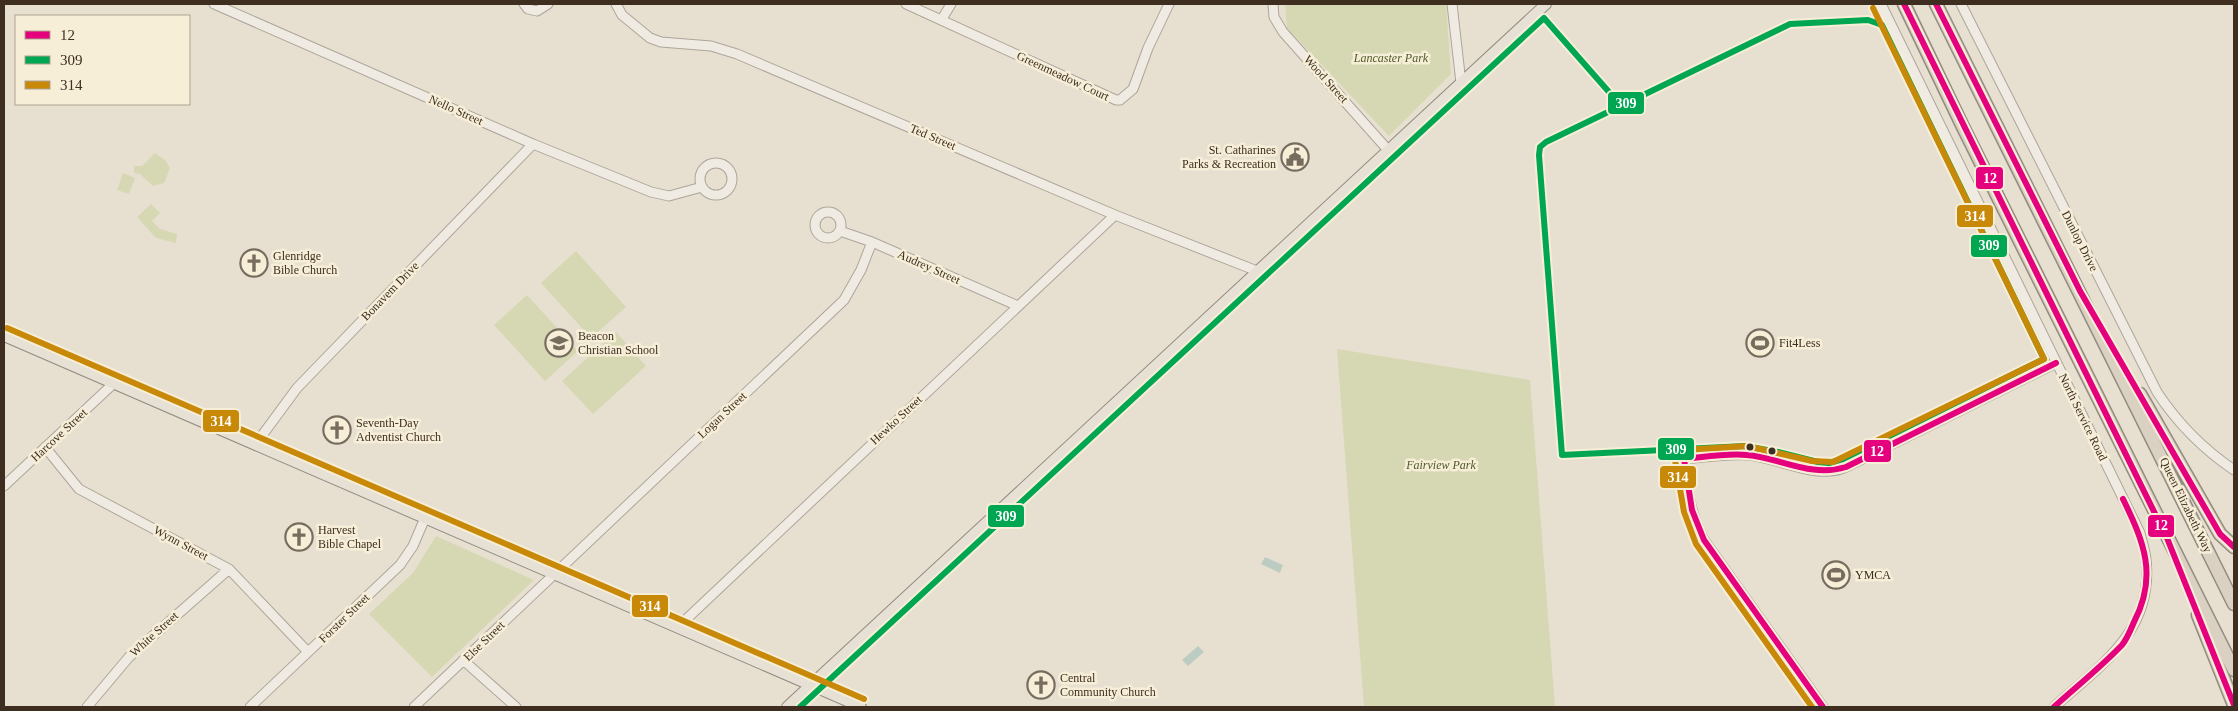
<svg xmlns="http://www.w3.org/2000/svg" width="2238" height="711" font-family="Georgia,serif">
<style>
.green{fill:#d6d7b3}
.water{fill:#bcccc2}
.lines{fill:none;stroke-linecap:round;stroke-linejoin:round}
.minor-casing{stroke:#ada599;stroke-width:11}
.major-casing{stroke:#928b80;stroke-width:12}
.highway-casing{stroke:#928b80;stroke-width:15}
.minor{stroke:#efebe3;stroke-width:9}
.major{stroke:#e6e1d4;stroke-width:10}
.highway{stroke:#dad1c2;stroke-width:12}
.bus-1-casing{stroke:#f7eed8;stroke-width:10}
.bus-2-casing{stroke:#f7eed8;stroke-width:10}
.bus-3-casing{stroke:#f7eed8;stroke-width:10}
.bus-1{stroke:#e5007d;stroke-width:6}
.bus-2{stroke:#00a651;stroke-width:6}
.bus-3{stroke:#c88808;stroke-width:6}
.bus-dot{fill:#3d2e20;stroke:#f7eed8;stroke-width:2}
.labels{text-anchor:middle;dominant-baseline:central;stroke-width:5;stroke-linejoin:round;paint-order:stroke}
.park-label{font-size:12px;font-style:italic;fill:#4d5a26;stroke:#f7eed8}
.street-label{font-size:12px;fill:#3d2e20;stroke:#f7eed8}
.poi-label{font-size:12px;fill:#3d2e20;stroke:#f7eed8;text-anchor:start}
.line-badge{stroke:#f7eed8;stroke-width:2}
.badge-label{font-size:14px;text-anchor:middle;font-weight:bold;fill:#fff}
</style>
<rect width="100%" height="100%" fill="#e7e0d1"/>
<path class="green" d="M1285,4H1446L1451,74L1389,136L1287,28Z
M155,153L165,160L170,168L164,183L153,186L140,174L134,173V166H142Z
M123,173L135,178L129,194L117,190Z
M151,204L160,213L152,221L160,229L177,234L176,243L156,238L137,217Z
M576,251L626,307L591,338L541,283Z
M527,295L578,351L545,381L494,325Z
M616,332L646,366L593,414L562,381Z
M1337,349L1530,380L1555,707H1364Z
M436,536L534,580L432,677L369,614L413,573Z"/>
<path class="water" d="M1265,557L1283,565L1280,573L1261,564Z
M1198,646L1204,652L1188,666L1182,660Z"/>
<g class="lines">
<g class="minor-casing">
<path id="minor" d="M214,4L533,144L651,192L669,196L702,187
M524,4L528,9L537,11L548,4
M616,4L622,15L650,38L661,42L711,46L737,54L1115,215L1257,271
M906,4L1116,100H1120L1133,89L1148,48L1169,4
M1273,4L1274,17L1283,32L1388,150
M1452,4L1461,83
M1881,4L2140,533C2142,541 2145,550 2146,559C2154,631 2101,665 2054,707
M1961,4L2157,392C2178,424 2203,449 2234,470
M942,19L951,4
M700 179a16 16 0 1 1 32 0a16 16 0 1 1-32 0Z
M815 225a13 13 0 1 1 26 0a13 13 0 1 1-26 0Z
M840,231L872,242L1018,306
M255,445L297,388L533,144
M45,447L79,489L229,569L308,652
M4,486L113,384
M678,627L1115,215
M463,660L516,707
M87,707L129,657L229,569
M250,707L400,565L413,546L425,518
M414,707L844,300L861,270L872,242
M1823,707L1704,540C1690,513 1687,488 1684,459C1705,457 1727,454 1747,455C1778,457 1817,481 1846,467L2056,363"/>
</g>
<g class="major-casing">
<path id="major" d="M4,336L861,707
M787,707L1546,4"/>
</g>
<g class="highway-casing">
<path id="highway" d="M1904,4L1963,127L2234,670
M1936,4L2234,604
M2140,394L2220,534L2234,547
M2198,615L2234,705"/>
</g>
<use href="#minor" class="minor"/>
<use href="#major" class="major"/>
<use href="#highway" class="highway"/>
<g class="bus-1-casing">
<path id="bus-1" d="M1904,4L2167,538L2234,705
M1936,4L2080,291L2220,534L2234,547
M1684,459C1705,457 1726,453 1747,455C1781,458 1811,478 1846,467L2056,363
M1684,459L1692,510L1704,540L1823,707
M2054,707C2076,687 2101,667 2122,645C2127,639 2131,629 2134,622C2158,576 2144,542 2123,499"/>
</g>
<g class="bus-2-casing">
<path id="bus-2" d="M1868,20L1882,25L2044,359L1843,459L1829,463L1818,462L1778,452L1745,446L1562,455L1539,155L1540,147L1546,142L1790,24Z
M800,707L1544,18L1616,100"/>
</g>
<g class="bus-3-casing">
<path id="bus-3" d="M7,328L864,699
M1812,707L1696,544L1684,512L1675,460L1677,454L1683,450L1747,446L1812,461L1833,462L2044,359L1873,8"/>
</g>
<use href="#bus-1" class="bus-1"/>
<use href="#bus-2" class="bus-2"/>
<use href="#bus-3" class="bus-3"/>
</g>
<defs>
<g id="civic-ring" transform="scale(1.4375)"><circle r="9.5" fill="#f7eed8" stroke="#786c5e" stroke-width="1.5"/><path d="M-.6-6.5H3V-4.5H.6V-3L4-1V1h2V6H-6V1h2V-1L-.6-3ZM-1.2 2.5V6h2.4V2.5Z" fill="#786c5e"/></g>
<g id="church-ring" transform="scale(1.4375)"><circle r="9.5" fill="#f7eed8" stroke="#786c5e" stroke-width="1.5"/><path d="M-1.2-6h2.4v3.5h3.3v2.4h-3.3V6h-2.4V-.1h-3.3v-2.4h3.3Z" fill="#786c5e"/></g>
<g id="school-ring" transform="scale(1.4375)"><circle r="9.5" fill="#f7eed8" stroke="#786c5e" stroke-width="1.5"/><path d="M0-5L7-2L0 1L-7-2ZM-4 1L0 2.5L4 1V4Q0 6-4 4Z" fill="#786c5e"/></g>
<g id="stadium-ring" transform="scale(1.4375)"><circle r="9.5" fill="#f7eed8" stroke="#786c5e" stroke-width="1.5"/><path d="M0-5a6.5 5 0 1 0 0 10a6.5 5 0 1 0 0-10ZM-3.5-1.8h7v3.6h-7Z" fill="#786c5e"/></g>
</defs>
<g fill-rule="evenodd">
<use href="#civic-ring" x="1295" y="157"/>
<use href="#church-ring" x="254" y="263"/>
<use href="#school-ring" x="559" y="343"/>
<use href="#stadium-ring" x="1760" y="343"/>
<use href="#church-ring" x="337" y="430"/>
<use href="#church-ring" x="299" y="537"/>
<use href="#stadium-ring" x="1836" y="575"/>
<use href="#church-ring" x="1041" y="685"/>
</g>
<g class="bus-dot">
<circle cx="1750" cy="447" r="4.5"/>
<circle cx="1772" cy="451" r="4.5"/>
</g>
<g class="labels">
<g class="park-label">
<text x="1391" y="58">Lancaster Park</text>
<text x="1441" y="465">Fairview Park</text>
</g>
<g class="street-label">
<text transform="translate(1063 76) rotate(25)">Greenmeadow Court</text>
<text transform="translate(1326 79) rotate(48)">Wood Street</text>
<text transform="translate(456 110) rotate(24)">Nello Street</text>
<text transform="translate(933 137) rotate(23)">Ted Street</text>
<text transform="translate(2080 241) rotate(63)">Dunlop Drive</text>
<text transform="translate(929 267) rotate(24)">Audrey Street</text>
<text transform="translate(390 291) rotate(-46)">Bonavem Drive</text>
<text transform="translate(722 415) rotate(-43)">Logan Street</text>
<text transform="translate(2083 417) rotate(64)">North Service Road</text>
<text transform="translate(896 420) rotate(-43)">Hewko Street</text>
<text transform="translate(59 435) rotate(-43)">Harcove Street</text>
<text transform="translate(2186 505) rotate(64)">Queen Elizabeth Way</text>
<text transform="translate(181 543) rotate(28)">Wynn Street</text>
<text transform="translate(344 618) rotate(-44)">Forster Street</text>
<text transform="translate(154 634) rotate(-42)">White Street</text>
<text transform="translate(484 641) rotate(-44)">Else Street</text>
</g>
<g class="poi-label">
<text x="1276" y="150" text-anchor="end">St. Catharines<tspan x="1276" dy="14">Parks &amp; Recreation</tspan></text>
<text x="273" y="256">Glenridge<tspan x="273" dy="14">Bible Church</tspan></text>
<text x="578" y="336">Beacon<tspan x="578" dy="14">Christian School</tspan></text>
<text x="1779" y="343">Fit4Less</text>
<text x="356" y="423">Seventh-Day<tspan x="356" dy="14">Adventist Church</tspan></text>
<text x="318" y="530">Harvest<tspan x="318" dy="14">Bible Chapel</tspan></text>
<text x="1855" y="575">YMCA</text>
<text x="1060" y="678">Central<tspan x="1060" dy="14">Community Church</tspan></text>
</g>
</g>
<g class="line-badge">
<rect x="1607" y="91" width="38" height="24" rx="5" fill="#00a651"/>
<rect x="1975" y="166" width="29" height="24" rx="5" fill="#e5007d"/>
<rect x="1956" y="204" width="38" height="24" rx="5" fill="#c88808"/>
<rect x="1970" y="234" width="38" height="24" rx="5" fill="#00a651"/>
<rect x="202" y="409" width="38" height="24" rx="5" fill="#c88808"/>
<rect x="1657" y="437" width="38" height="24" rx="5" fill="#00a651"/>
<rect x="1863" y="439" width="29" height="24" rx="5" fill="#e5007d"/>
<rect x="1659" y="465" width="38" height="24" rx="5" fill="#c88808"/>
<rect x="987" y="504" width="38" height="24" rx="5" fill="#00a651"/>
<rect x="2147" y="514" width="28" height="24" rx="5" fill="#e5007d"/>
<rect x="631" y="594" width="38" height="24" rx="5" fill="#c88808"/>
</g>
<g class="badge-label">
<text x="1626" y="108">309</text>
<text x="1990" y="183">12</text>
<text x="1975" y="221">314</text>
<text x="1989" y="250">309</text>
<text x="221" y="426">314</text>
<text x="1676" y="454">309</text>
<text x="1877" y="456">12</text>
<text x="1678" y="482">314</text>
<text x="1006" y="521">309</text>
<text x="2161" y="530">12</text>
<text x="650" y="611">314</text>
</g>
<rect width="2238" height="711" fill="none" stroke="#3d2e20" stroke-width="10"/>
<rect x="15" y="15" width="175" height="90" fill="#f7eed8" stroke="#ada18e"/>
<rect x="25" y="31" width="25" height="8" fill="#e5007d" stroke="#ada18e"/>
<text x="60" y="40" font-size="15" fill="#3d2e20">12</text>
<rect x="25" y="56" width="25" height="8" fill="#00a651" stroke="#ada18e"/>
<text x="60" y="65" font-size="15" fill="#3d2e20">309</text>
<rect x="25" y="81" width="25" height="8" fill="#c88808" stroke="#ada18e"/>
<text x="60" y="90" font-size="15" fill="#3d2e20">314</text>
</svg>
